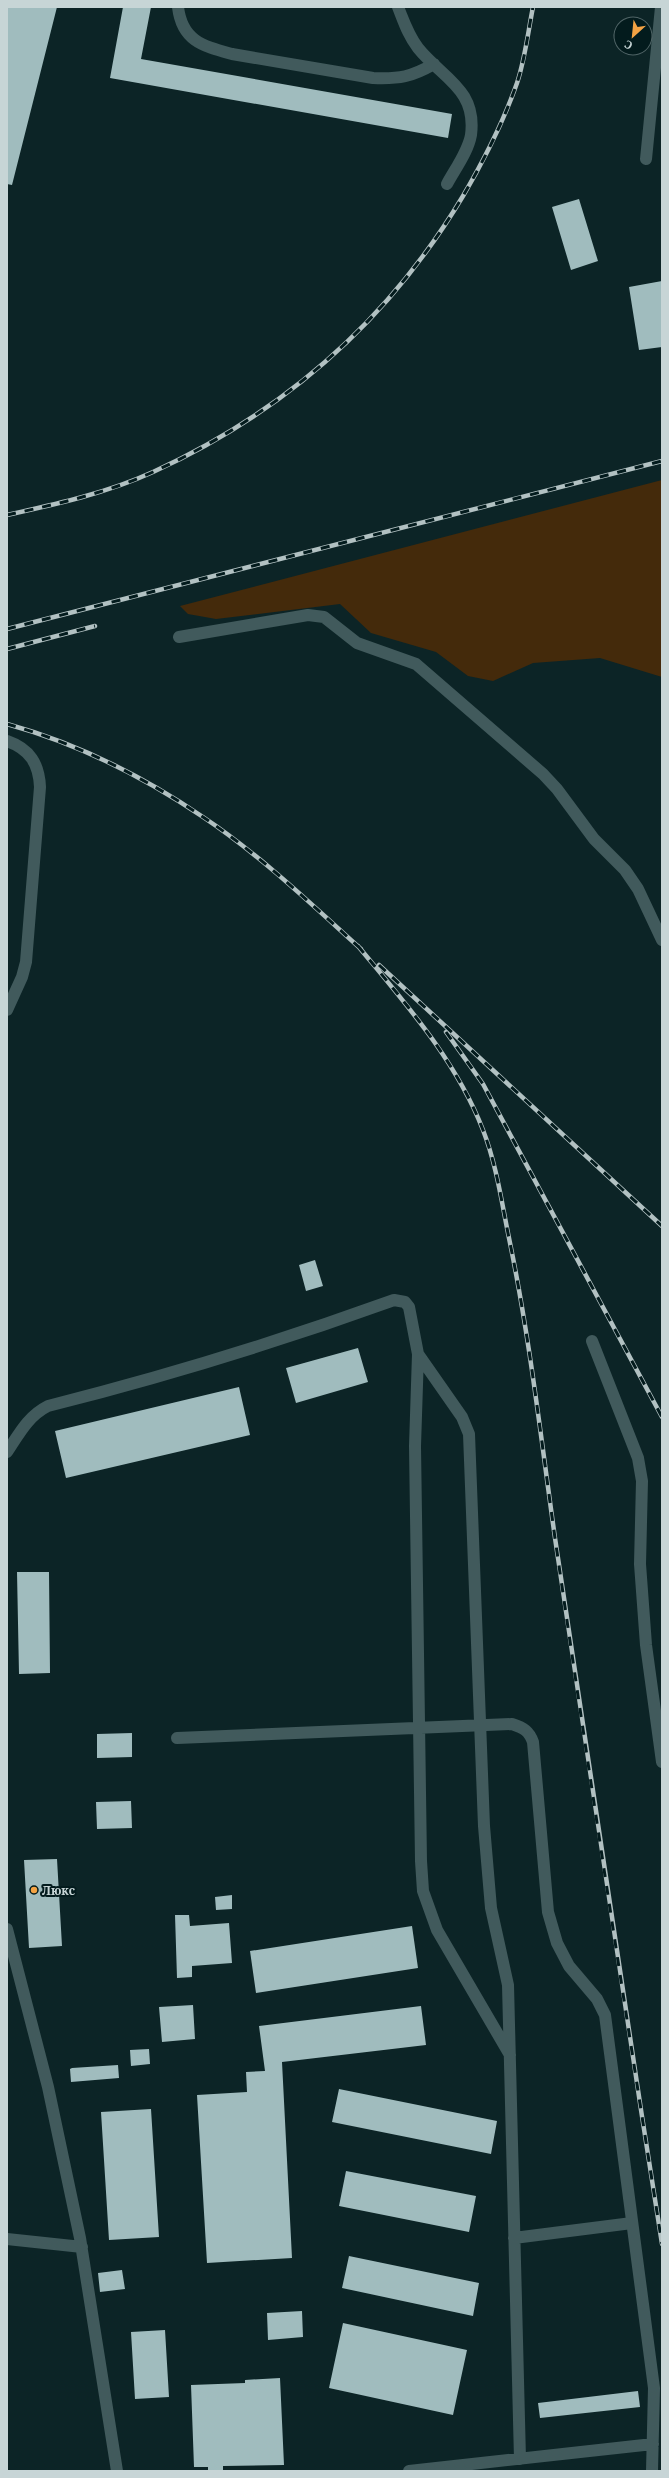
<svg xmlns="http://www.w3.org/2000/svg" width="669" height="2478" font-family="'Noto Serif',serif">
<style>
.green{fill:#442a0b}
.building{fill:#a0bcbe}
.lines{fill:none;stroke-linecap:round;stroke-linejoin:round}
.minor{stroke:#415a5c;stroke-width:12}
.rail-casing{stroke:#b2c1c2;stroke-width:4.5}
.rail{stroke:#031b1d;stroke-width:3;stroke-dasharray:9;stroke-linecap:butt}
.poi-dot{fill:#f4a344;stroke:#031b1d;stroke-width:1.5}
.labels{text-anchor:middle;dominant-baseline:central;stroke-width:4;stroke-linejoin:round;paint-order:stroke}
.poi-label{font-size:12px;font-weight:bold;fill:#c7d5d6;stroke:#031b1d;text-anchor:start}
</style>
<rect width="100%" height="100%" fill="#0c2426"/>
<path class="green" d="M662,480V677L600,658L533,663L493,681L468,676L436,652L371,633L340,604L216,619L188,614L180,606Z"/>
<path class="building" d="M7,7H57L12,185L7,184Z
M123,7H151L141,59L452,114L448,138L110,78Z
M579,199L598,261L571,270L552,207Z
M662,281V347L639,350L629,287Z
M315,1260L323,1286L306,1291L299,1265Z
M358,1348L368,1382L296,1403L286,1368Z
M239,1387L250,1435L66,1478L55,1431Z
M17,1572H49L50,1673L19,1674Z
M132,1733V1757L97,1758V1734Z
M131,1801L132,1828L97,1829L96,1802Z
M57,1859L62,1946L29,1948L24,1860Z
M232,1895V1909L216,1910L215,1897Z
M175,1915H189L190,1926L229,1923L232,1963L192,1966V1977L177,1978Z
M412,1926L418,1968L256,1993L250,1951Z
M193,2005L195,2039L162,2042L159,2007Z
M421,2006L426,2045L282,2062L292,2258L207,2263L197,2095L247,2092L246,2072L265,2071L259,2026Z
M149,2049L150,2064L131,2066L130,2050Z
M118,2065L119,2078L71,2082L70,2069L72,2068Z
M339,2089L497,2121L491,2154L332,2122Z
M151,2109L159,2237L109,2240L101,2112Z
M346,2171L476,2196L469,2232L339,2206Z
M349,2256L479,2283L473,2316L342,2288Z
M122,2270L125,2289L100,2292L98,2273Z
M302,2311L303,2337L268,2340L267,2313Z
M343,2323L467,2350L453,2415L329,2388Z
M165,2330L169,2397L135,2399L131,2332Z
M280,2378L284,2465L223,2466V2471H208V2467H194L191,2385L245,2383V2380Z
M638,2391L640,2407L540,2418L538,2403Z"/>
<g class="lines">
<path class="minor" d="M178,7C182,41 203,46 232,54L373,78C400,79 411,77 434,64
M398,7C404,22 408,35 418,48C442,78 477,89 471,135C468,152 455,169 447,184
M646,159L661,7
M179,637L308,615L324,617L357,643L416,664L543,774L557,789L594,839L625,870L638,889L662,940
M7,741C30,749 39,764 40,787L26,962L22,977L7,1010
M592,1341L638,1458L642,1481L640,1564L646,1645L662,1762
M418,1354L415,1446L421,1861L423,1891L437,1930L510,2055
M7,1452C19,1434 28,1416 48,1406C167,1376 278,1342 394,1300L405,1302L409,1307L418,1354L462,1417L469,1434L484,1826L491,1908L508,1985L520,2459
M177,1738L512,1724C524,1728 529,1731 533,1742L548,1912L557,1943L569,1966L597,1999L605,2015L654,2388L652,2471
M7,1929L48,2087L80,2238L117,2471
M514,2238L632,2223
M7,2239L82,2247
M409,2471L653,2444"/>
<g class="rail-casing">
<path id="rail" d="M7,515C57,504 107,493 153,472C284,412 389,320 463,196C484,160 503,123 517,83C525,59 528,32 533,7
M7,629L662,461
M7,649L95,626
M7,724C76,743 144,777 203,817C260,855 310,903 361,949
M358,946C405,1003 456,1060 483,1130C497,1166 502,1205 510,1243C530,1340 541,1439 555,1538C589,1774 625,2009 662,2244
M379,965L662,1226
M446,1032L483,1084L662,1417"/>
</g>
<use href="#rail" class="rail"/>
</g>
<circle class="poi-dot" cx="34" cy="1890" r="4"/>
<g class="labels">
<g class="poi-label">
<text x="42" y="1890">Люкс</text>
</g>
</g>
<rect width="669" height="2478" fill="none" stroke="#c7d5d6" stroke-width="16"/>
<g transform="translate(633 36) rotate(207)"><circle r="19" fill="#031b1d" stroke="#516567"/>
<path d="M0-3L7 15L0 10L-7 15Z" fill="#f4a344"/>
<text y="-6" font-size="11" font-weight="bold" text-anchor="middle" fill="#c7d5d6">С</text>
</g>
</svg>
